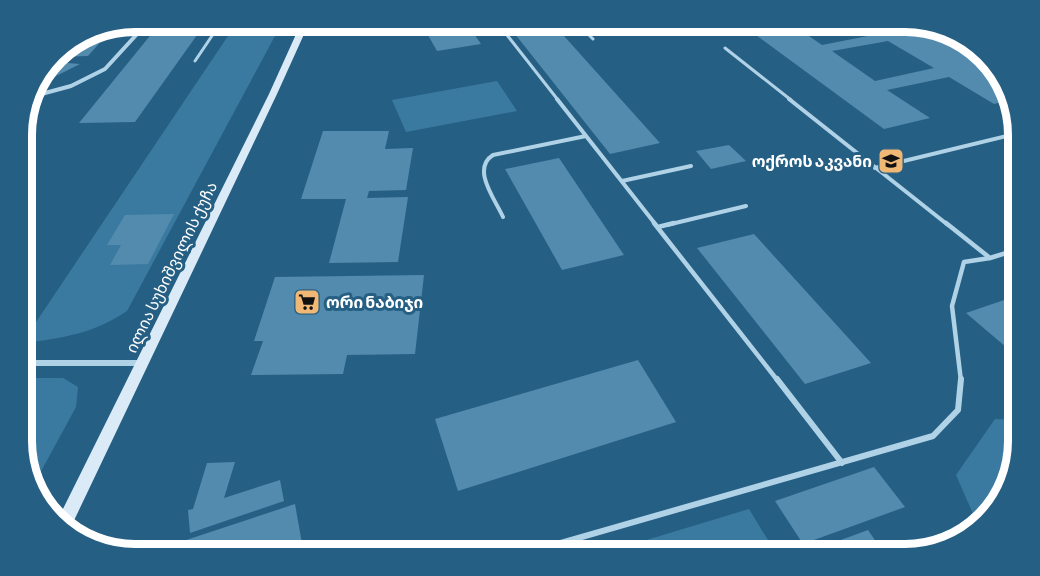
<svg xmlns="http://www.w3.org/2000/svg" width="1040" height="576" font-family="'Asap Condensed','Noto Sans Georgian',sans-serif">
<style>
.green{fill:#3b7aa0}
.building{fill:#538bae;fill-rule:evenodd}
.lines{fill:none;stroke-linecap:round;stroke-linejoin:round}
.lane-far3{stroke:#b0d2e7;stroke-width:3}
.lane-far2{stroke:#b0d2e7;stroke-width:4}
.lane-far1{stroke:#b0d2e7;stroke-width:4.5}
.lane{stroke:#b0d2e7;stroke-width:6}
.street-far1{stroke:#b0d2e7;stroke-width:4}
.street{stroke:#b0d2e7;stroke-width:6}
.secondary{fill:#daebf7;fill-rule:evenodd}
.labels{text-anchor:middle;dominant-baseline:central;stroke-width:6;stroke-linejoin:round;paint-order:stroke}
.poi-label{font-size:16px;font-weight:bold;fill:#fff;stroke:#265f84;text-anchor:end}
.street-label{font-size:16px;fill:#fff;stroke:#265f84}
.rim{fill:none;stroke:#fff;stroke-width:8}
</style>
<rect width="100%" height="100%" fill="#265f84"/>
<path class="green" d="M238,21H283L127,311C93,334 63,338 22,343Z
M497,81L517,111L406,132L392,100Z
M22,378H63L78,387L76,407L33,486L22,457Z
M995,419L1019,420V449L1004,498L978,525L956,475Z
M749,509L777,555H597Z"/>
<path class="building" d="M162,21H207L135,122L79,123Z
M420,21H465L481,44L437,51Z
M600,21H647V22L608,28Z
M778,21H787L822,45L878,34L856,21H907L1001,74L1010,100L994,104L949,77L887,90L930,118L884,129L745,27ZM888,41L934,68L875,81L832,51Z
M556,27L660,143L610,154L515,34Z
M112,29L88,56L55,57L59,49Z
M53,62L80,64L42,83Z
M323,131H389L385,149L413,148L406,190L369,191L367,198L408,197L398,262L329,263L346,199H301Z
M729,145L746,161L711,169L696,151Z
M559,158L624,255L562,270L505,169Z
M174,214L148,264L110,265L121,245H107L125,215Z
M754,234L871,363L805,384L697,248Z
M424,275L415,354L347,355L343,374L251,375L263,341H254L275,277Z
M1019,295V358L966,313Z
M638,360L676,422L458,491L435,419Z
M235,462L224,498L280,480L284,501L190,533L188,510L193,509L207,463Z
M874,467L905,507L803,544L775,501Z
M295,504L304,555H165V547Z
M868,530L885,555H800Z"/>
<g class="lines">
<path class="lane-far3" d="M496,21L558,100
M575,21L593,39
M501,27L545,21
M299,35L401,23
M958,35L965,39
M725,48L791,100
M195,61L222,21"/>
<path class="lane-far2" d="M557,99L656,225
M789,99L948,225
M875,168L1019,133
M622,181L691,166
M503,217C495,199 471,169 493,155L586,136
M667,225L746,206"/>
<path class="lane-far1" d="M654,223L778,381
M946,223L990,258
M658,227L674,223
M961,381L952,306L964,262L990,258L1019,249"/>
<path class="lane" d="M777,379L842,463
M519,555L933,436L958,410L961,379"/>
<path class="street-far1" d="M34,96L71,86L105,69L149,21"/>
<path class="street" d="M22,363H142"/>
<path class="secondary" d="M302,21H310L277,94L69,531L57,521L269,94Z"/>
</g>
<defs>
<g id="school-square" transform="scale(1.35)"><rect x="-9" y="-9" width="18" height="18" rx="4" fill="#f0b875" stroke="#265f84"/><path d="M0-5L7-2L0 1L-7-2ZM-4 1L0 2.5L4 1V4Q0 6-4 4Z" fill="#111"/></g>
<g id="supermarket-square" transform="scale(1.35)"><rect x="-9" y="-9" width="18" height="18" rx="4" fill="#f0b875" stroke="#265f84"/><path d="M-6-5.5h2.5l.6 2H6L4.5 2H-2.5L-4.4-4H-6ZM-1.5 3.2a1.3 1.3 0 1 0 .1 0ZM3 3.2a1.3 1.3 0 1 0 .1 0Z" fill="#111"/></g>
</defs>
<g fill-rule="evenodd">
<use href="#school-square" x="891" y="161"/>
<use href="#supermarket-square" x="307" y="302"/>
</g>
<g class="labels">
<g class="poi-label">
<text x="872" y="161">ოქროს აკვანი</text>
<text x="326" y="302" text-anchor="start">ორი ნაბიჯი</text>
</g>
<g class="street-label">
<text transform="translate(171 267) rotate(-64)">ილია სუხიშვილის ქუჩა</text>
</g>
</g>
<path d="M0 0H1040V576H0ZM135 32H905A103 103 0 0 1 1008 135V441A103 103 0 0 1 905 544H135A103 103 0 0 1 32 441V135A103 103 0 0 1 135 32Z" fill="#265f84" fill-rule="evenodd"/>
<path class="rim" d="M135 32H905A103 103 0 0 1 1008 135V441A103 103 0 0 1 905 544H135A103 103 0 0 1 32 441V135A103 103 0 0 1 135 32Z"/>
</svg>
